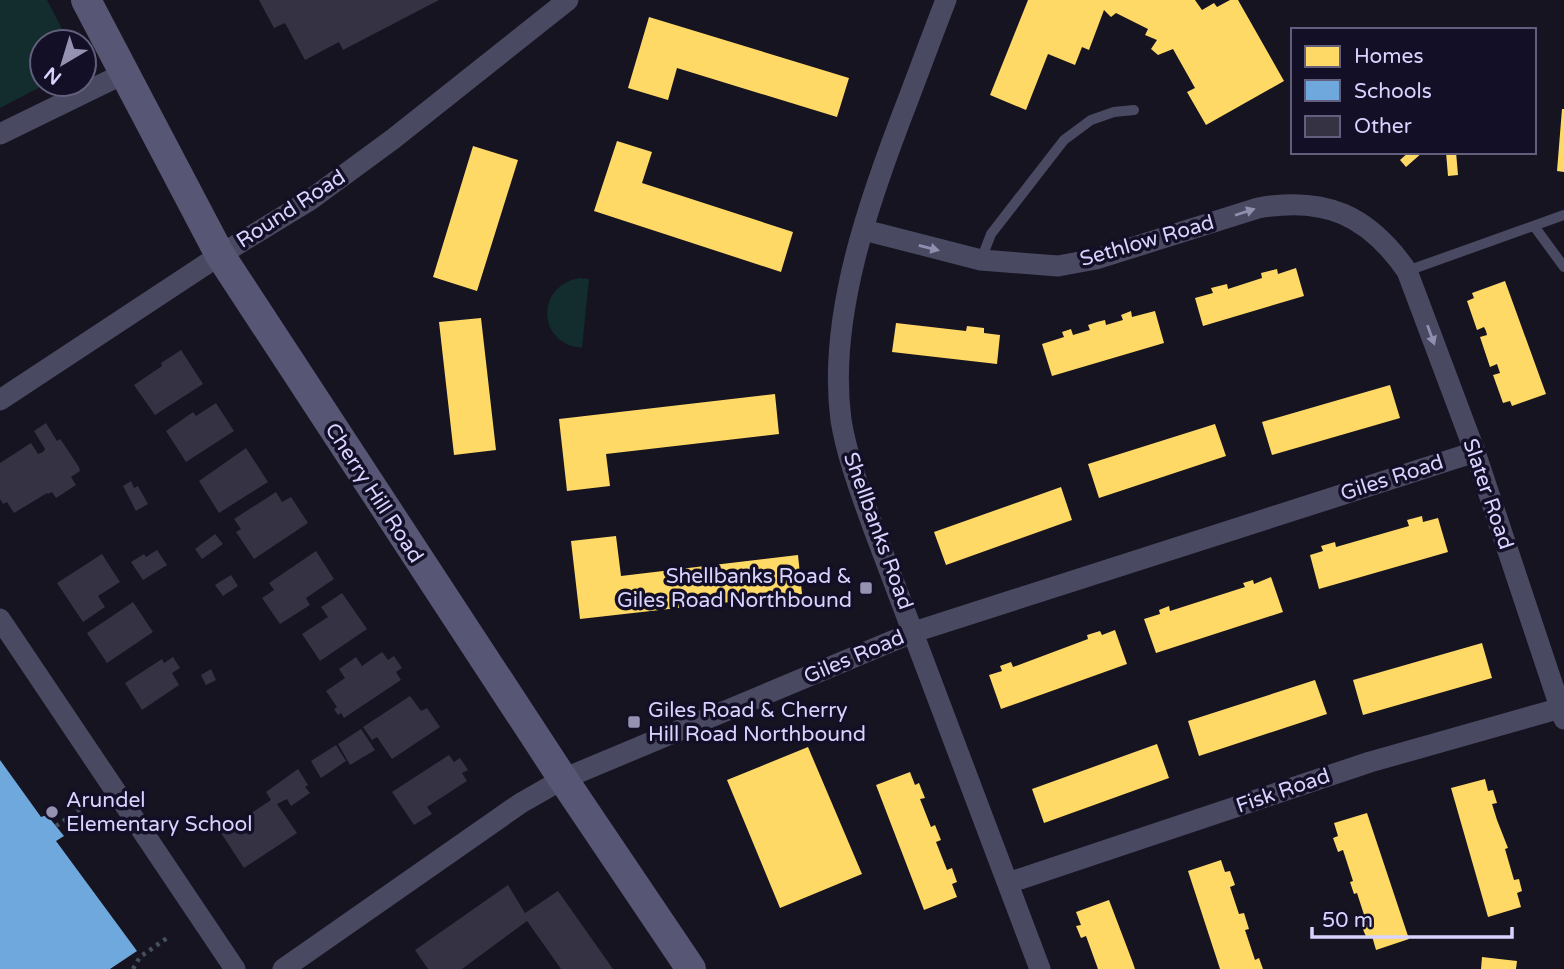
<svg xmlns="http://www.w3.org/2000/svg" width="1564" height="969" font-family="'Varela Round',sans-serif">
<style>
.green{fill:#132c2d}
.homes{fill:#ffd966}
.schools{fill:#6fa8dc}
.building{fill:#343243}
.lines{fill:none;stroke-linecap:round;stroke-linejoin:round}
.path{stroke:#44505f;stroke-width:4.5;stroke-dasharray:3.5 5;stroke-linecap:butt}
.lane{stroke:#4a4962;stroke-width:10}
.street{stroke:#4a4962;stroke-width:21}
.secondary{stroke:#575674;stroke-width:30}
.oneway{fill:#928eb0}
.poi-dot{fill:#9591b1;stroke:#130f26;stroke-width:2.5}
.labels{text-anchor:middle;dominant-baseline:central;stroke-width:7;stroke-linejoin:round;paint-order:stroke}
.street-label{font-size:21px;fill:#d9d4ff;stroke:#130f26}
.poi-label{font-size:21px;fill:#d9d4ff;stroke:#130f26;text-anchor:start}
</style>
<rect width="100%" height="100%" fill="#161421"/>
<path class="green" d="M0,0H47L69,42H42V84H46L0,108Z
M580,278L589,279L582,348C536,344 536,285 580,278Z"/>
<path class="homes" d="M1028,0H1195L1202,10L1214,3L1217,7L1230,0H1238L1284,81L1206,125L1187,92L1195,88L1173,49L1158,55L1151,49L1157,40L1145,35L1148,29L1116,13L1111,17L1104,10L1089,50L1082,47L1075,65L1048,54L1026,110L990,95Z
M649,17L849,78L837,117L677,68L668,100L628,88Z
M1562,109H1564V172L1557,171Z
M617,141L652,152L642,183L793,232L781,272L594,211Z
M473,146L518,160L477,291L433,277Z
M1409,152H1423L1406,167L1400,160Z
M1446,152H1456L1458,175L1448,176Z
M1296,268L1304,296L1203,326L1195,298L1213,293L1211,288L1227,284L1228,289L1262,278L1261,273L1277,269L1278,274Z
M1505,281L1546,394L1512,406L1510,401L1503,403L1493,375L1500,373L1497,364L1490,367L1480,337L1487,335L1486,331L1484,327L1477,330L1467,301L1474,298L1472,293Z
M1131,311L1132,317L1155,311L1164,343L1052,376L1042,344L1064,337L1062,332L1071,329L1073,335L1090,330L1088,325L1097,322L1105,320L1106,325L1123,320L1121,315Z
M481,318L496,450L454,455L439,322Z
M896,323L966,331L967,326L984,328V333L1000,335L997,364L892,352Z
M1390,385L1400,418L1272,455L1262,422Z
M775,394L779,434L606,454L610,486L567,491L559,419Z
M1215,424L1226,456L1099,498L1088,464Z
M1061,487L1072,520L946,565L934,532Z
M1422,516L1423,522L1438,518L1448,552L1319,589L1310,555L1323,551L1321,546L1335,542L1336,547L1409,526L1407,520Z
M616,536L621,576L798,555L802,594L580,619L571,541Z
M1271,577L1283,612L1156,653L1144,619L1160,614L1159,610L1169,606L1170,611L1245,587L1243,583L1253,580L1254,584Z
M1115,630L1127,664L1001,709L989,675L1002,671L1000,666L1011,662L1013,667L1088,639L1087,635L1100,631L1102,635Z
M1482,643L1492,678L1363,715L1353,680Z
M1315,680L1327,714L1199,756L1188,721Z
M1157,744L1169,778L1044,823L1032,789Z
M808,747L862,874L780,908L727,780Z
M910,772L915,785L919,783L925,798L920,799L931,827L935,825L941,840L936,842L947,870L952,868L957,882L952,884L957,897L924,910L876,785Z
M1485,779L1488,791L1493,790L1497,803L1492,804L1497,820L1508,848L1505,849L1514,880L1519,879L1522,891L1517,893L1521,907L1488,917L1451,788Z
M1367,813L1409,939L1376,950L1372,936L1367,938L1364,932L1362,926L1367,924L1357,893L1354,894L1350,882L1353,881L1343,850L1338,852L1333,838L1338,836L1334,823Z
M1221,860L1225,872L1230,871L1235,885L1230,887L1239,914L1244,913L1249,929L1245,930L1255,960L1259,958L1263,969H1220L1188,871Z
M1109,900L1133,963L1135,969H1098L1086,936L1081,938L1076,926L1081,925L1076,912Z
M1482,957L1517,961L1516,969H1481Z"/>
<path class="schools" d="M0,760L41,817L47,815L64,836L56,841L137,951L110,969H0Z"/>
<path class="building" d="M259,0H439L343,50L339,42L305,60L285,23L274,28Z
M181,350L203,384L155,415L134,385L162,366L161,363Z
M216,403L234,431L186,462L166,431L193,412L196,416Z
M46,423L57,441L60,439L63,443L79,467L80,471L71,477L76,485L56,498L52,492L48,494L47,493L14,513L7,502L3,504L0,499V463L31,443L38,454L43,452L45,449L34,431Z
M246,448L268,482L219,513L199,481Z
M131,481L134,488L138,486L148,504L136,511L123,486Z
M276,492L282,502L291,497L308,523L254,559L236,532L241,529L234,519Z
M215,534L223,544L202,559L195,549Z
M157,550L167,565L143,580L131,562L144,554L146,557Z
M316,551L334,579L306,598L310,605L280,624L262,598L274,590L269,583Z
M102,554L120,582L98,596L105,607L83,622L57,583Z
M231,575L238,586L223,596L215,585Z
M342,593L367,629L320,661L302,634L328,617L321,607Z
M133,602L153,632L107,663L87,633Z
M382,652L388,660L394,656L402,668L396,672L401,680L344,718L341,713L338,715L334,709L337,707L326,691L345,678L339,669L356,657L362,666Z
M173,657L180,668L172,673L179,685L142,710L125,683L162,659L164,663Z
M211,669L216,680L206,685L201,675Z
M410,696L421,711L427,708L440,727L392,759L377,737L372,740L363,727Z
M361,729L375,750L350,765L338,744Z
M336,745L346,761L321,778L311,761Z
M449,755L454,762L460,758L468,770L462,773L467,781L427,807L432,814L414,825L392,792Z
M298,769L308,785L305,787L310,793L291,806L287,799L277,804L297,833L244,868L221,833L271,800L266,792Z
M508,885L525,913L558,891L613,969H561L527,921L462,969H428L415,950Z"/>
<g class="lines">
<path class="path" d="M56,826L93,800
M133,969L140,957L167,938"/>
<path class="lane" d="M1534,226L1564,267
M981,260L991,234L1064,140L1091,120L1114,112L1134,110
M1407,271L1564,215"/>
<path class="street" d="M946,0C933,33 921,66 908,100C871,195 827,316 841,420C847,457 861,493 873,527L1040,969
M0,134L123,74
M864,230L981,260L1058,266L1096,259L1258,208C1325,196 1368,215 1407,271L1475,452L1564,719
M0,400L220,255L310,200L393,139L568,0
M0,619L235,969
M1008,883L1370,762L1561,708
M283,969L521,803L563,779L914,632L1475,452"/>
<path class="secondary" d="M86,0L220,255L563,779L691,969"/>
</g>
<defs><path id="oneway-solid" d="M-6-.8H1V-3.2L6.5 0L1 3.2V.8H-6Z" transform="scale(1.75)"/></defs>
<g class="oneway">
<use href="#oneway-solid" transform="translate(1245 212) rotate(-18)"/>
<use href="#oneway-solid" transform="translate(929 248) rotate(14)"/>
<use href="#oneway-solid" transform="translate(1431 335) rotate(70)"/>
</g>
<g class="poi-dot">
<rect x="859" y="581" width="14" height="14" rx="3.5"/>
<rect x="627" y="715" width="14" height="14" rx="3.5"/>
<circle cx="52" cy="812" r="7"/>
</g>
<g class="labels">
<g class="street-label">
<text transform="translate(291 209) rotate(-33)">Round Road</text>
<text transform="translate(1147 241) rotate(-16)">Sethlow Road</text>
<text transform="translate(1392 478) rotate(-18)">Giles Road</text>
<text transform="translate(374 493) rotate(57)">Cherry Hill Road</text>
<text transform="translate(1488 494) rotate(71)">Slater Road</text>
<text transform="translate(878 531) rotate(70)">Shellbanks Road</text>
<text transform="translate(854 657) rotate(-23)">Giles Road</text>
<text transform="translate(1283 791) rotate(-19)">Fisk Road</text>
</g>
<g class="poi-label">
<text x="852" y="576" text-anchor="end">Shellbanks Road &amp;<tspan x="852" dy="24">Giles Road Northbound</tspan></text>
<text x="648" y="710">Giles Road &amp; Cherry<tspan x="648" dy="24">Hill Road Northbound</tspan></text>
<text x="66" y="800">Arundel<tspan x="66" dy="24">Elementary School</tspan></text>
</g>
</g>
<rect x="1291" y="28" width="245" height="126" fill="#130f26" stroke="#625e7d" stroke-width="2"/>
<rect x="1305" y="46" width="35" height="21" fill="#ffd966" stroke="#625e7d" stroke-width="2"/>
<text x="1354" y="63" font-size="21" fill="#d9d4ff">Homes</text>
<rect x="1305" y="80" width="35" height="21" fill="#6fa8dc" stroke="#625e7d" stroke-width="2"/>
<text x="1354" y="98" font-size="21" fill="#d9d4ff">Schools</text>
<rect x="1305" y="116" width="35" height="21" fill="#343243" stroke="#625e7d" stroke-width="2"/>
<text x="1354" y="133" font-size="21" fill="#d9d4ff">Other</text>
<g transform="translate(63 63) rotate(218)"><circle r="33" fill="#130f26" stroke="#625e7d" stroke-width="2"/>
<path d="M0-5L12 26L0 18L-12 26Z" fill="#9591b1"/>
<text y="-10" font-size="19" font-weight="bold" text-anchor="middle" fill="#d9d4ff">N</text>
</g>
<path d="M1312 927v10h200v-10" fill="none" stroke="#d9d4ff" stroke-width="3.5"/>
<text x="1322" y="927" font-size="21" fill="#d9d4ff" stroke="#130f26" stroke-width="5" paint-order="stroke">50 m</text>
</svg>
